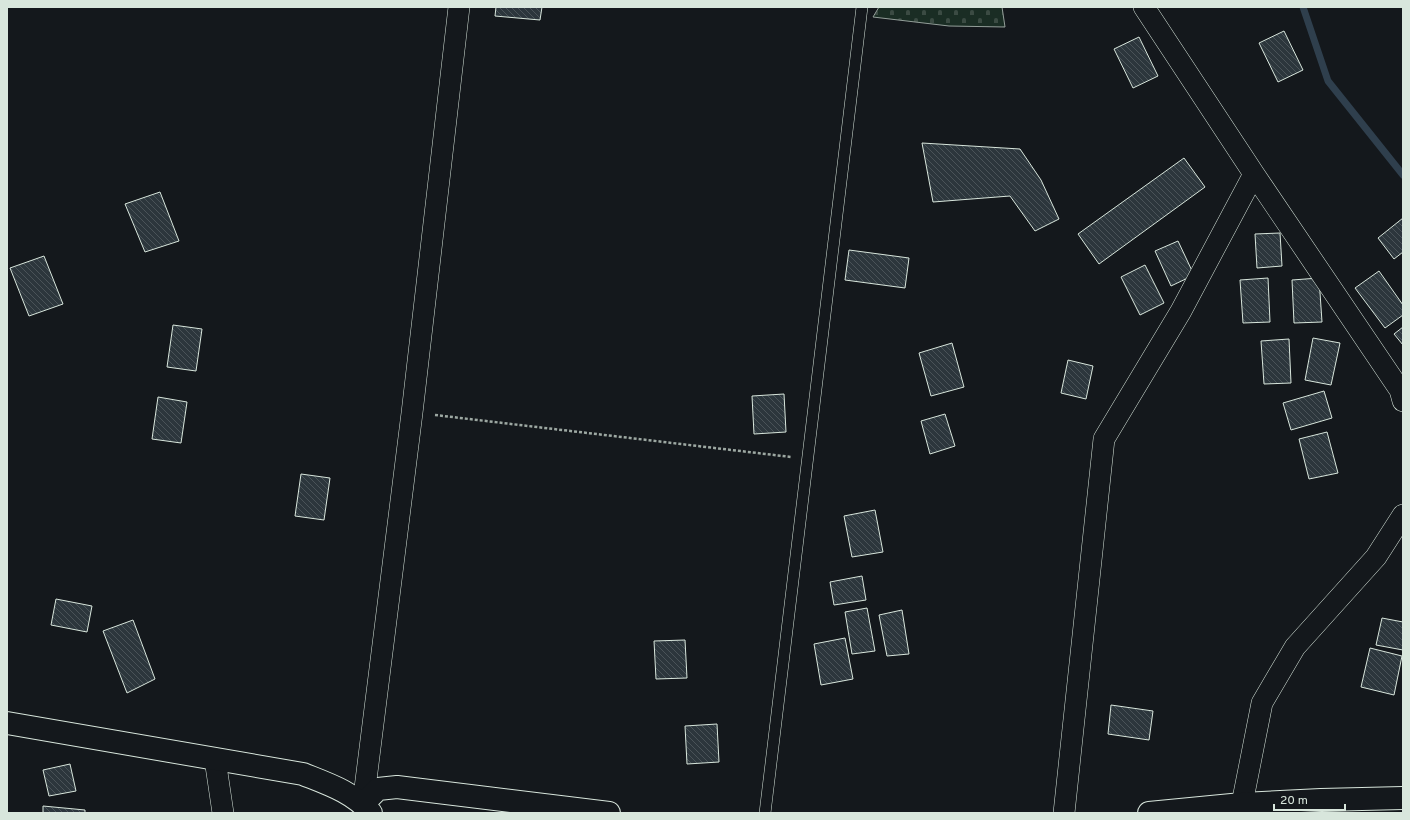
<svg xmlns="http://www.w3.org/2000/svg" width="1410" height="820" font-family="Overpass,sans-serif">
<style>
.cemetery{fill:url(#cemetery-stones);stroke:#939e99}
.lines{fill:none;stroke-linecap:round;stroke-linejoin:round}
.stream{stroke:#2f3f4d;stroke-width:7}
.building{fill:url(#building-back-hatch);stroke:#d8e6dc}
.lane-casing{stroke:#d8e6dc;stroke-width:12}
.street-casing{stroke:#d8e6dc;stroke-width:22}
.secondary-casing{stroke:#d8e6dc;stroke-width:24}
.highway-casing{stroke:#d8e6dc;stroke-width:24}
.path{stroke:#9da8a2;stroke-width:2.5;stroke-dasharray:3 2;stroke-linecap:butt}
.lane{stroke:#14181c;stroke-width:11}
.street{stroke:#14181c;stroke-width:21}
.secondary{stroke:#14181c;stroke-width:22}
.highway{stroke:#14181c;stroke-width:22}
</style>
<defs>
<pattern id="cemetery-stones" width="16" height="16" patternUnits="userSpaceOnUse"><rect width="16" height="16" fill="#1a2d24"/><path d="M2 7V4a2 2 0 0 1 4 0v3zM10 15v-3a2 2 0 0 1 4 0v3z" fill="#3b4b43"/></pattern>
<pattern id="building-back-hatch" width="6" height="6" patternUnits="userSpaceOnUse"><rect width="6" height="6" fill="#2c363c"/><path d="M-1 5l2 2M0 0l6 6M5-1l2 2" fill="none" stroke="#4a5358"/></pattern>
</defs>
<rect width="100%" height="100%" fill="#14181c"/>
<path class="cemetery" d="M879,7H1002L1005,27L949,26L873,17Z"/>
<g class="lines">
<path class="stream" d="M1303,7L1328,81L1403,175"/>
</g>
<path class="building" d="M496,7H542L540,20L495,16Z
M1284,31L1303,70L1278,82L1259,43Z
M1139,37L1158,76L1133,88L1114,49Z
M922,143L1020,149L1041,180L1059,219L1035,231L1010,196L933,202Z
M1184,158L1205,187L1099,264L1078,234Z
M160,192L179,241L145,252L125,204Z
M1403,218V252L1394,259L1378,238Z
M1280,233L1282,266L1257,268L1255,234Z
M1178,241L1194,275L1171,286L1155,251Z
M849,250L909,258L905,288L845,280Z
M44,256L63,304L29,316L10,268Z
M1145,265L1164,303L1140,315L1121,277Z
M1379,271L1403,305V315L1385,328L1355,288Z
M1268,278L1270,322L1243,323L1240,280Z
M1319,278L1322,322L1294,323L1292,280Z
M173,325L202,329L196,371L167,367Z
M1403,327V345L1394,334Z
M1313,338L1340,343L1331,385L1305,380Z
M1289,339L1291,383L1264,384L1261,341Z
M952,343L964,387L931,396L919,353Z
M1068,360L1093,366L1086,399L1061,393Z
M1324,391L1332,418L1291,430L1283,403Z
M784,394L786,432L754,434L752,396Z
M158,397L187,402L181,443L152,439Z
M945,414L955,446L930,454L921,421Z
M1327,432L1338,473L1309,479L1299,439Z
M301,474L330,478L324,520L295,516Z
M875,510L883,552L852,557L844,516Z
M862,576L866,600L834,605L830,582Z
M56,599L92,606L87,632L51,625Z
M867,608L875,651L852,654L845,612Z
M902,610L909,654L887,656L879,615Z
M1382,618L1403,622V650L1376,645Z
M133,620L155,679L127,693L103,631Z
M845,638L853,679L821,685L814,644Z
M685,640L687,678L656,679L654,641Z
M1370,648L1402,656L1394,695L1361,687Z
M1111,705L1153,711L1149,740L1108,734Z
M717,724L719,762L687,764L685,726Z
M70,764L76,791L49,796L43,770Z
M43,806L85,810V813H43Z"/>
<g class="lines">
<g class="lane-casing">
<path id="lane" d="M765,813L862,7"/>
</g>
<g class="street-casing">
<path id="street" d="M1144,7L1254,174L1400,390L1403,401
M215,759L223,813
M363,804L412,413L459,7
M1242,804L1262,703L1295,647L1376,557L1403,515
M1064,813L1104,439L1181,311L1254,174"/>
</g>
<g class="secondary-casing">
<path id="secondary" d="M7,723L303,774C328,784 353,792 371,813
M363,804L378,789L397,787L609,813"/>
</g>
<g class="highway-casing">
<path id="highway" d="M1149,813L1242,804L1321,800L1403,798"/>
</g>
<path class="path" d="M435,415L791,457"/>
<use href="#lane" class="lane"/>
<use href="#street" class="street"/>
<use href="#secondary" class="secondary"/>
<use href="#highway" class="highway"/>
</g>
<rect width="1410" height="820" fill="none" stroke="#d8e6dc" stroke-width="16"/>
<path d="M1274 804v6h71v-6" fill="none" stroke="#d8e6dc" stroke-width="2"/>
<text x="1280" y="804" font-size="12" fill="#d8e6dc" stroke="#14181c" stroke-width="3" paint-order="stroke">20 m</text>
</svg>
